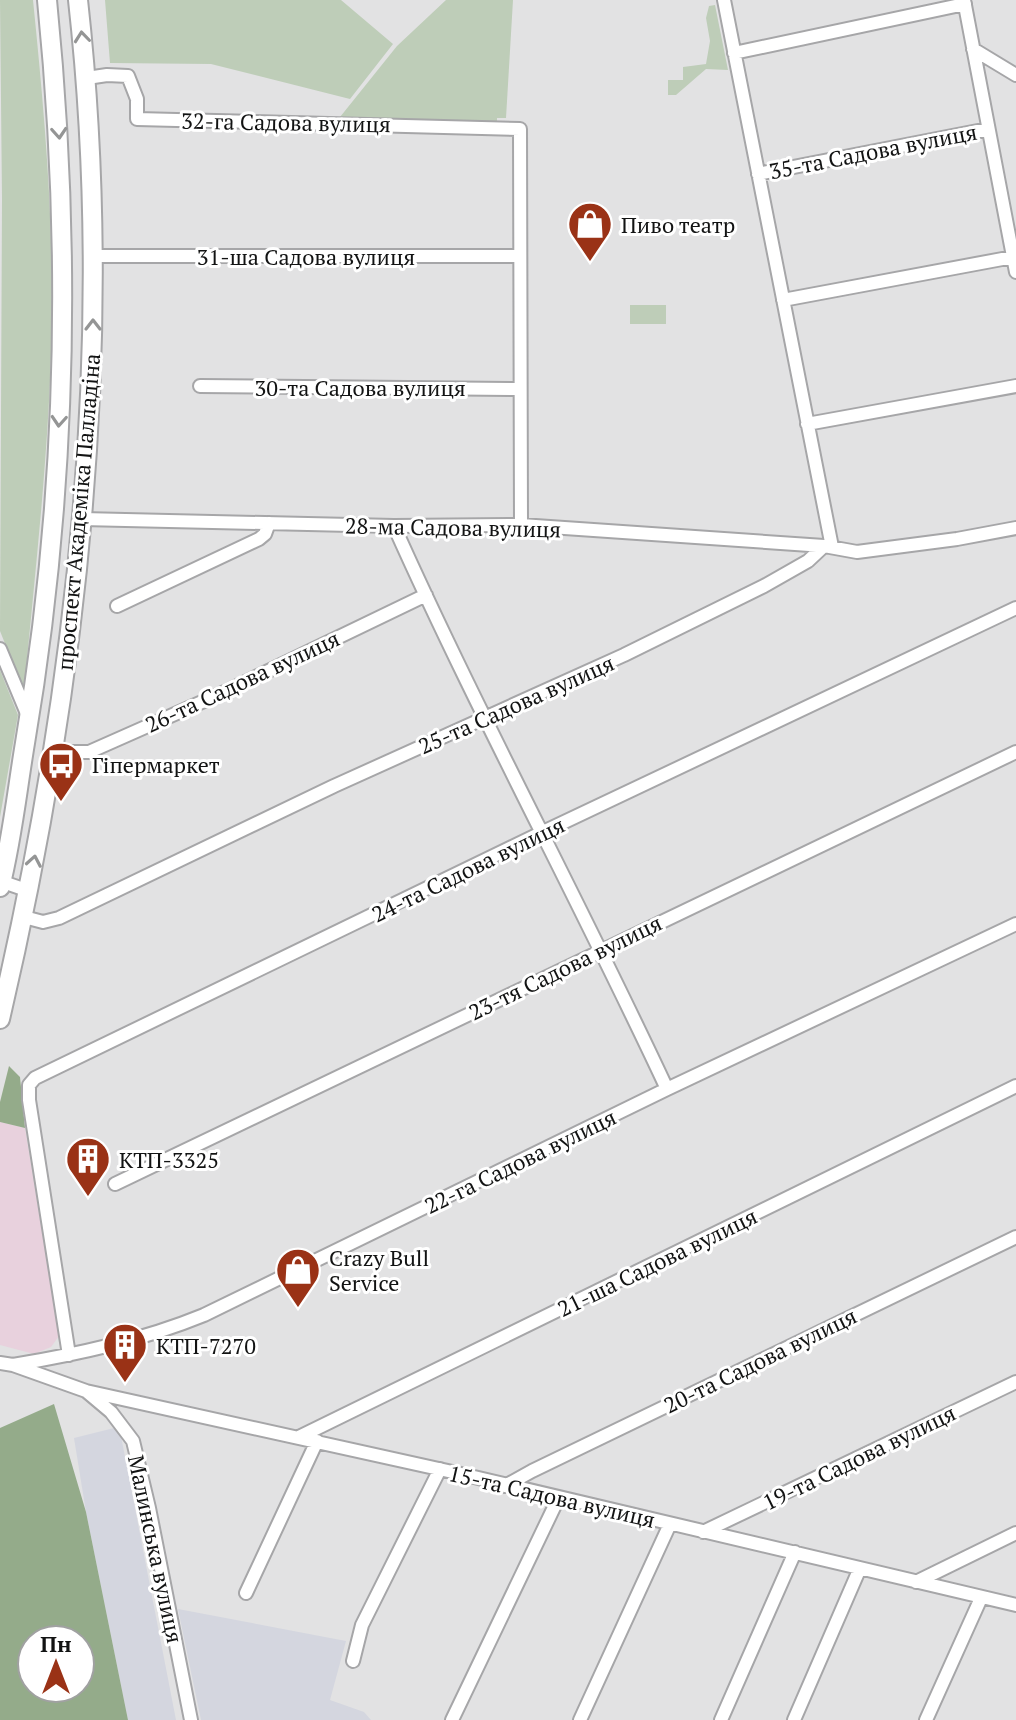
<svg xmlns="http://www.w3.org/2000/svg" width="1016" height="1720" font-family="'PT Serif',serif">
<style>
.commercial{fill:#e8d1dd}
.built{fill:#d4d6df}
.green{fill:#becdb8}
.forest{fill:#94ab8a;fill-rule:evenodd}
.lines{fill:none;stroke-linecap:round;stroke-linejoin:round}
.minor-casing{stroke:#a6a6a8;stroke-width:16}
.highway-casing{stroke:#a6a6a8;stroke-width:22}
.minor{stroke:#fff;stroke-width:12}
.highway{stroke:#fff;stroke-width:18}
.oneway{stroke:#949595}
.labels{text-anchor:middle;dominant-baseline:central;stroke-width:6;stroke-linejoin:round;paint-order:stroke}
.street-label{font-size:22px;fill:#121313;stroke:#fff}
.poi-label{font-size:22px;fill:#121313;stroke:#fff;text-anchor:start}
</style>
<rect width="100%" height="100%" fill="#e2e2e3"/>
<path class="commercial" d="M0,1122L25,1128L59,1336L51,1347L34,1354L0,1345Z"/>
<path class="built" d="M118,1427L120,1431L176,1720H128L86,1512L74,1438Z
M178,1609L346,1641L330,1700L364,1712L371,1720H201Z"/>
<path class="green" d="M0,0H33C43,99 52,197 52,297C52,429 36,560 24,691L0,631L2,199Z
M105,0H341L393,44L350,99L211,64L110,63Z
M446,0H513L506,118H497V122H336L397,46Z
M715,5L728,70L706,69L676,95H668V80H683V67L706,64L710,41L706,18L709,6Z
M630,305H666V324H630Z
M0,670L18,715L0,817Z"/>
<path class="forest" d="M9,1066L20,1077L25,1128L0,1122V1102Z
M54,1404L86,1512L128,1720H0V1428ZM80,1640V1688H32V1640Z"/>
<g class="lines">
<g class="minor-casing">
<path id="minor" d="M724,0L832,547
M964,0L1016,272
M973,49L1016,75
M734,53L965,4
M87,78L107,75L128,76L137,99V119L520,129L521,525
M758,174L988,129
M93,256H520
M783,300L1013,257
M200,386L519,389
M807,424L1016,386
M82,519L394,526L521,525L824,546
M394,526C479,716 579,900 667,1089
M117,606L259,539L265,534L269,523
M0,649L28,716
M54,752H89L229,690L426,595
M0,881L29,891
M24,917L43,922L59,918L334,786L624,655L764,586L808,561L824,546L857,552L957,539L1016,528
M115,1184L1016,752
M69,1355L29,1100V1085L35,1078L541,833L1016,608
M0,1363L13,1365L86,1391L111,1412L133,1441L149,1508L191,1720
M13,1365C78,1354 143,1340 204,1315L667,1089L1016,924
M86,1391L457,1473L1016,1605
M299,1437L1016,1086
M505,1486L532,1471L1016,1237
M703,1532L1016,1382
M916,1582L1016,1533
M246,1593L317,1441
M353,1661L362,1625L440,1469
M452,1720L558,1499
M580,1720L670,1524
M721,1720L795,1552
M794,1720L860,1568
M926,1720L981,1598"/>
</g>
<g class="highway-casing">
<path id="highway" d="M0,887C12,840 17,791 25,743C67,497 72,248 47,0
M0,1019C78,686 116,341 78,0"/>
</g>
<use href="#minor" class="minor"/>
<use href="#highway" class="highway"/>
</g>
<defs><path id="oneway-chevron" d="M-2-3.5L2.5 0L-2 3.5" fill="none" stroke-width="1.6" stroke-linecap="round" stroke-linejoin="round" transform="scale(2)"/></defs>
<g class="oneway">
<use href="#oneway-chevron" transform="translate(82 37) rotate(-96)"/>
<use href="#oneway-chevron" transform="translate(59 133) rotate(86)"/>
<use href="#oneway-chevron" transform="translate(93 325) rotate(-90)"/>
<use href="#oneway-chevron" transform="translate(59 421) rotate(94)"/>
<use href="#oneway-chevron" transform="translate(34 861) rotate(-80)"/>
</g>
<defs>
<g id="shop-pin" transform="scale(2.3)"><path d="M0 17L-7.5 6A9.5 9.5 0 1 1 7.5 6Z" fill="#9a3216" stroke="#fff"/><path d="M-5-2.5h2.3a2.7 3.5 0 0 1 5.4 0H5L5.5 6h-11ZM-1.5-2.5h3a1.5 2.3 0 0 0-3 0Z" fill="#fff"/></g>
<g id="bus-pin" transform="scale(2.3)"><path d="M0 17L-7.5 6A9.5 9.5 0 1 1 7.5 6Z" fill="#9a3216" stroke="#fff"/><path d="M-5-6H5V4H4V6H2V4H-2V6H-4V4H-5ZM-3.5-4V0h7V-4ZM-3.5 1.2v1.5H-2V1.2ZM2 1.2v1.5H3.5V1.2Z" fill="#fff"/></g>
<g id="building-pin" transform="scale(2.3)"><path d="M0 17L-7.5 6A9.5 9.5 0 1 1 7.5 6Z" fill="#9a3216" stroke="#fff"/><path d="M-4-6H4V6H1V3H-1V6H-4ZM-2.5-4.3h1.7v1.8h-1.7ZM.8-4.3h1.7v1.8H.8ZM-2.5-1h1.7V.8h-1.7ZM.8-1h1.7V.8H.8Z" fill="#fff"/></g>
</defs>
<g fill-rule="evenodd">
<use href="#shop-pin" x="590" y="224"/>
<use href="#bus-pin" x="61" y="764"/>
<use href="#building-pin" x="88" y="1159"/>
<use href="#shop-pin" x="298" y="1270"/>
<use href="#building-pin" x="125" y="1345"/>
</g>
<g class="labels">
<g class="street-label">
<text transform="translate(286 122) rotate(1)">32-га Садова вулиця</text>
<text transform="translate(873 151) rotate(-11)">35-та Садова вулиця</text>
<text x="306" y="256">31-ша Садова вулиця</text>
<text x="360" y="387">30-та Садова вулиця</text>
<text transform="translate(78 512) rotate(-85)">проспект Академіка Палладіна</text>
<text transform="translate(453 527) rotate(1)">28-ма Садова вулиця</text>
<text transform="translate(242 681) rotate(-25)">26-та Садова вулиця</text>
<text transform="translate(516 704) rotate(-24)">25-та Садова вулиця</text>
<text transform="translate(468 869) rotate(-26)">24-та Садова вулиця</text>
<text transform="translate(565 967) rotate(-26)">23-тя Садова вулиця</text>
<text transform="translate(520 1161) rotate(-26)">22-га Садова вулиця</text>
<text transform="translate(657 1262) rotate(-26)">21-ша Садова вулиця</text>
<text transform="translate(760 1360) rotate(-26)">20-та Садова вулиця</text>
<text transform="translate(859 1457) rotate(-26)">19-та Садова вулиця</text>
<text transform="translate(552 1496) rotate(13)">15-та Садова вулиця</text>
<text transform="translate(156 1549) rotate(78)">Малинська вулиця</text>
</g>
<g class="poi-label">
<text x="621" y="224">Пиво театр</text>
<text x="92" y="764">Гіпермаркет</text>
<text x="119" y="1159">КТП-3325</text>
<text x="329" y="1257">Crazy Bull<tspan x="329" dy="25">Service</tspan></text>
<text x="156" y="1345">КТП-7270</text>
</g>
</g>
<g transform="translate(56 1664)"><circle r="38" fill="#ffffff" stroke="#a0a1a1" stroke-width="2"/>
<path d="M0-6L14 30L0 20L-14 30Z" fill="#9a3216"/>
<text y="-12" font-size="22" font-weight="bold" text-anchor="middle" fill="#121313">Пн</text>
</g>
</svg>
